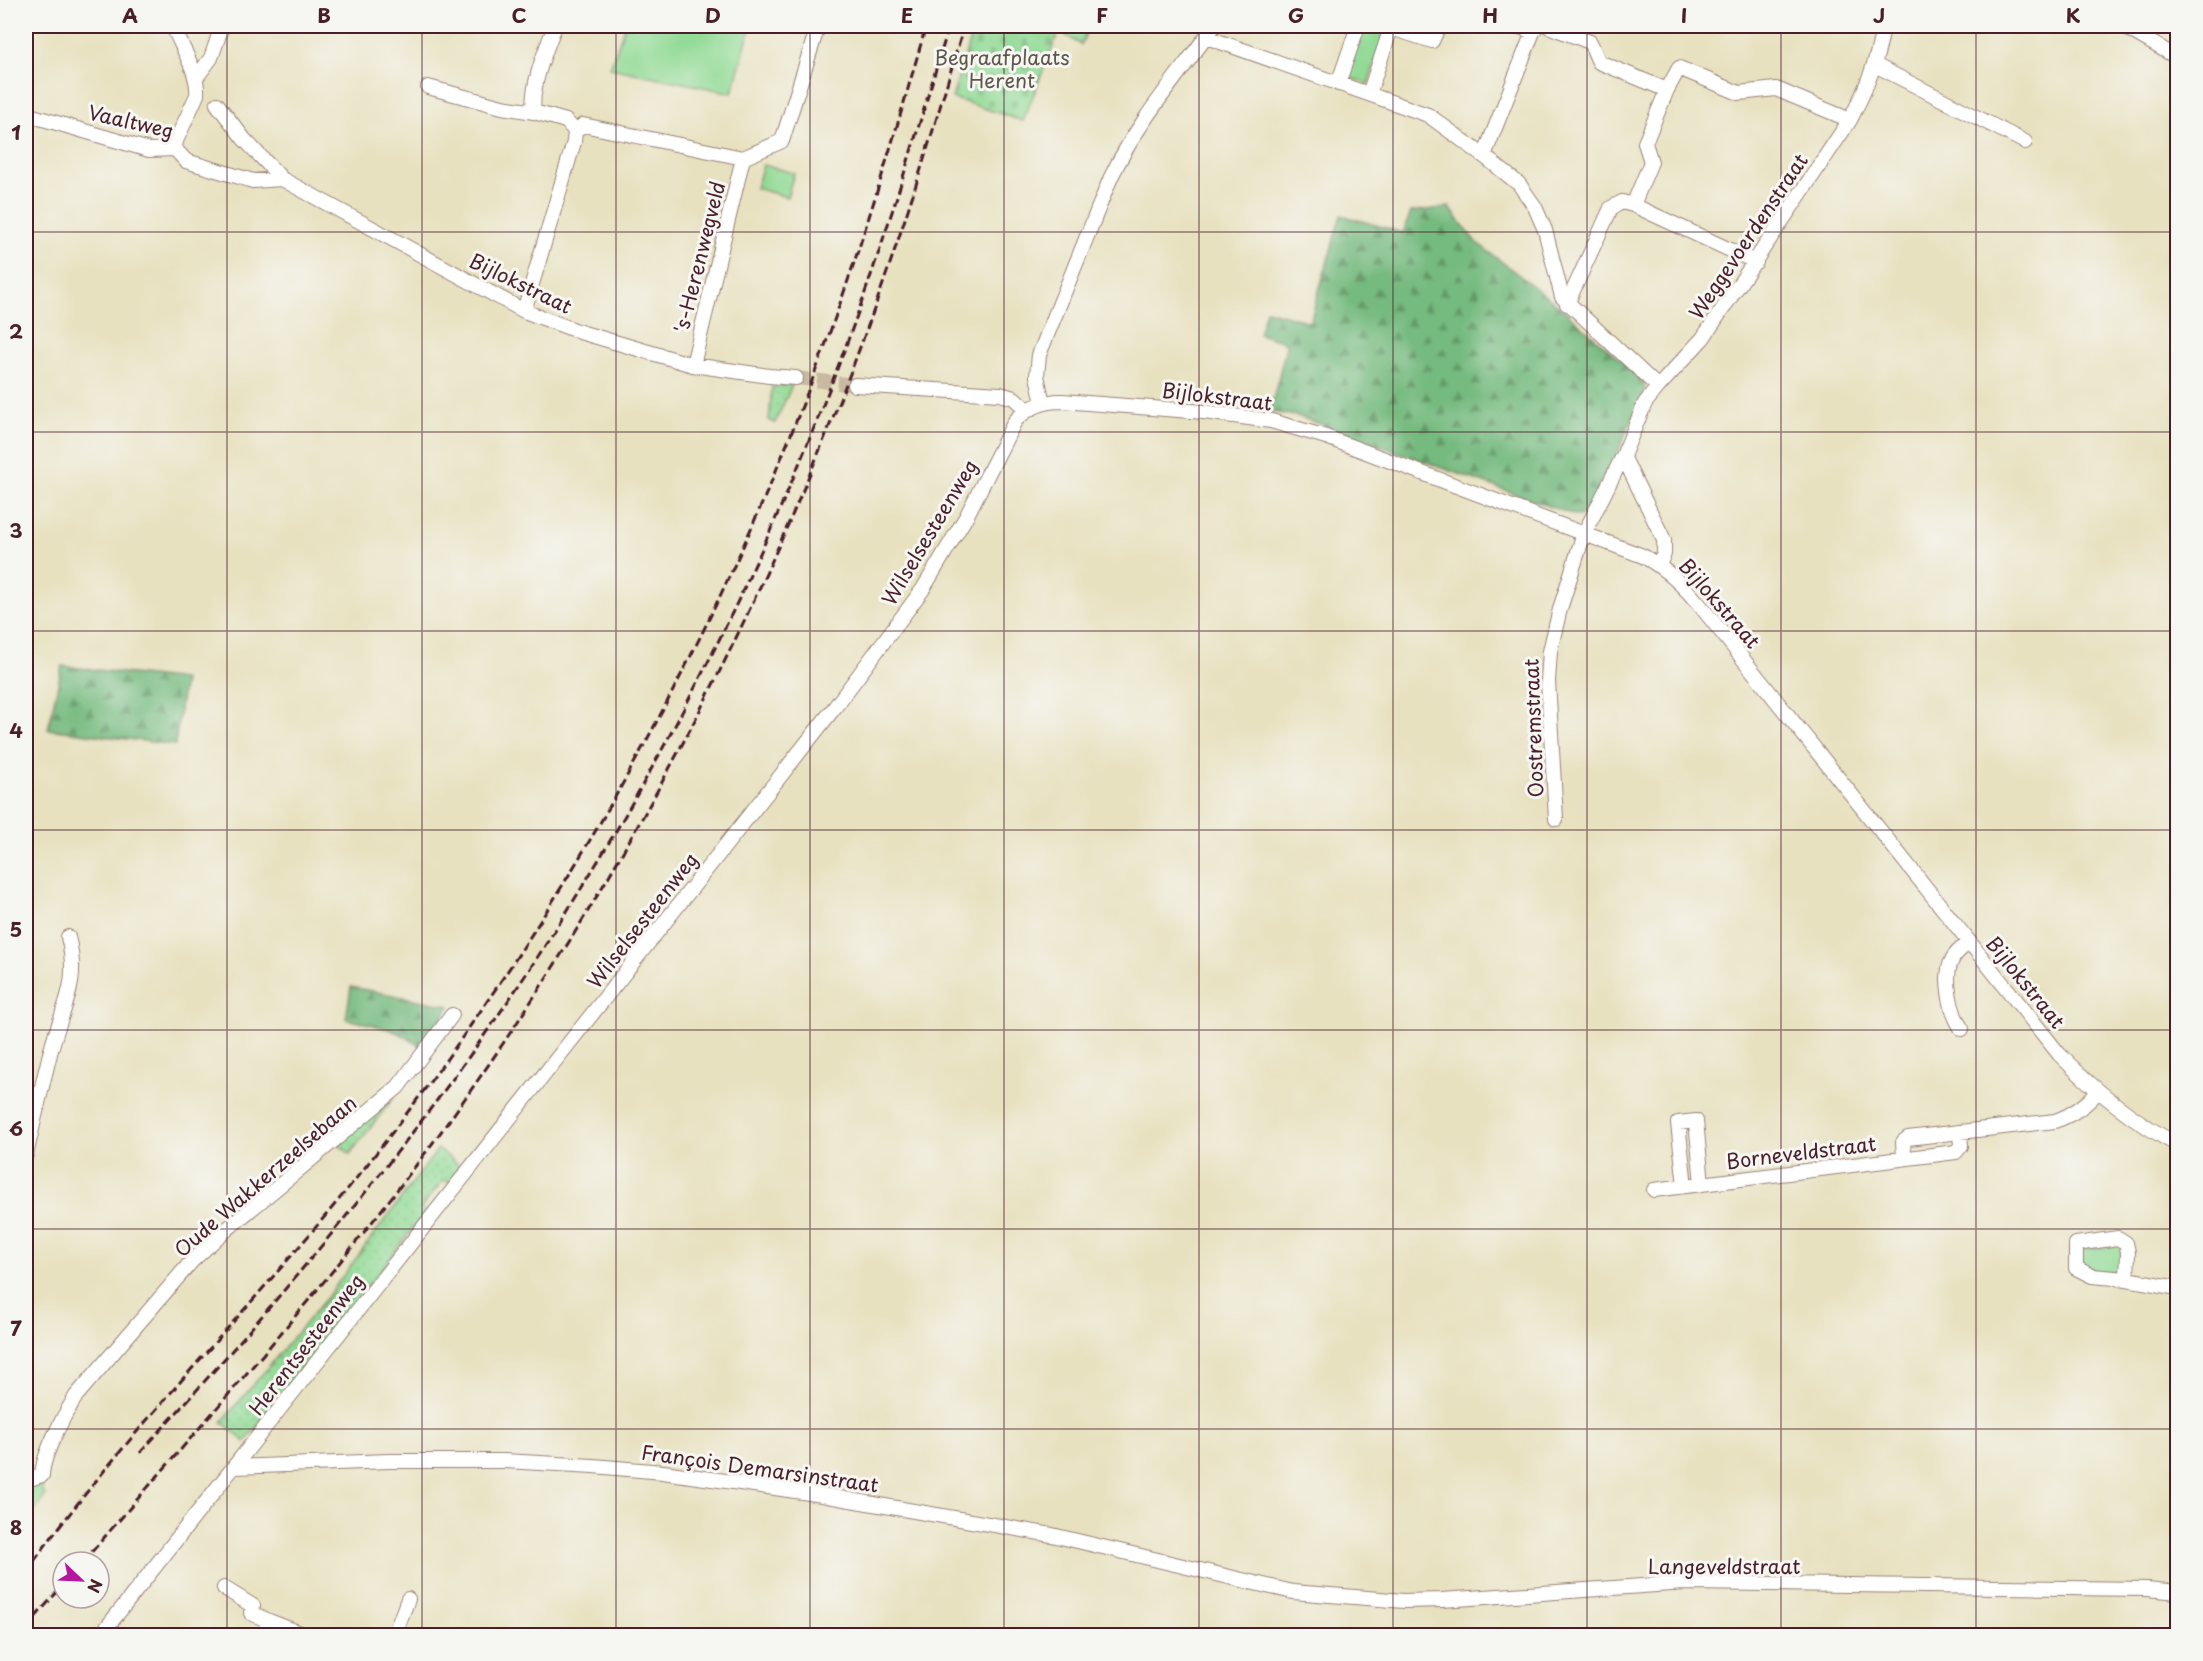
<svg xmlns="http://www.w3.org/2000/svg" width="2203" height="1661" font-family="'Playpen Sans',sans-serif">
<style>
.grass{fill:url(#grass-dots);stroke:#6e7c60;stroke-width:1.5}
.forest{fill:url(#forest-firs);stroke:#606c54;stroke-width:1.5}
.cemetery{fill:url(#cemetery-stones);stroke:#6e7c60;stroke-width:1.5}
.green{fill:#92da95;stroke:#6e7c60;stroke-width:1.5}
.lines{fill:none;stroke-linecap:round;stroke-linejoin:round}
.minor-tunnel{stroke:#c8baa2;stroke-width:14;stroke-dasharray:14 7;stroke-linecap:butt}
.minor-casing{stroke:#998076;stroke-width:16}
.minor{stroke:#fff;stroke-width:14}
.rail{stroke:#4a1f2b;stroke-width:3;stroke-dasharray:9 4.5;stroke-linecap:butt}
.grid{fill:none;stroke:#4a1f2b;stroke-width:1.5;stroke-opacity:0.55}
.labels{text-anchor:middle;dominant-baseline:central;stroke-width:6;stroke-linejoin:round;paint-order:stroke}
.park-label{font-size:20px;fill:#60574b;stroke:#f6f6f2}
.street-label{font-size:20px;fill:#4a1f2b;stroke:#f6f6f2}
.neatline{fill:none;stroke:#4a1f2b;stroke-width:2}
.grid-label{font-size:20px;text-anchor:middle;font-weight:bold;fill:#4a1f2b}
</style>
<defs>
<pattern id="grass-dots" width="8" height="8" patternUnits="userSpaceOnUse" patternTransform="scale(1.5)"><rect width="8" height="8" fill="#92da95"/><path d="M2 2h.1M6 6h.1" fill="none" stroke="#7fbb81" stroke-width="1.8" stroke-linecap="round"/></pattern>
<pattern id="forest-firs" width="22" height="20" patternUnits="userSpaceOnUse" patternTransform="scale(1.5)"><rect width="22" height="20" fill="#75ba7e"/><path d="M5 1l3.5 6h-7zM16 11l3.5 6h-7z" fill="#629767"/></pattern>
<pattern id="cemetery-stones" width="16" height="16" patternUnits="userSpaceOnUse" patternTransform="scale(1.5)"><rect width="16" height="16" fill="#92da95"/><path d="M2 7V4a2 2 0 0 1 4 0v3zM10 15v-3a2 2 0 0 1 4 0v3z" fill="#7fbb81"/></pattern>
</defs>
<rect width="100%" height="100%" fill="#f6f6f2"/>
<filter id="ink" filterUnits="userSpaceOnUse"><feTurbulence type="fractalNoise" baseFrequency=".0167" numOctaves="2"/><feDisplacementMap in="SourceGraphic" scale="12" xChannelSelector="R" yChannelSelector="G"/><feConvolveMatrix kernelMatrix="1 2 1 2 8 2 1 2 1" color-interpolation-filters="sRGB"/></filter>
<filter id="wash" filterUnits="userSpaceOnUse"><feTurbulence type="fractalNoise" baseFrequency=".008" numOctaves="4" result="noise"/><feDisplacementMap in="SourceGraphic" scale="24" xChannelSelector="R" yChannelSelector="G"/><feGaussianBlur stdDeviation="1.35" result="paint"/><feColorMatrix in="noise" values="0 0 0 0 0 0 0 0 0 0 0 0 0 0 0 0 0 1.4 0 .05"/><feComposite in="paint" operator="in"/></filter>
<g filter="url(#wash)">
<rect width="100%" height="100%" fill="#e8e1c0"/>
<path class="grass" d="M779,385H792L775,423L769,420L772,386L777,387Z
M394,1097L350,1154L337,1143Z
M438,1149L463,1168L449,1183L443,1180L421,1208L426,1212L245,1442L222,1422L328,1296Z"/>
<path class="forest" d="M1449,207L1475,241L1565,311L1644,381L1645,390L1591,513L1577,516L1297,416L1270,412L1287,343L1259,334L1266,310L1310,322L1341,215L1403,233L1411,212Z
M62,666L184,680L175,745L48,729Z
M351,987L450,1006L421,1048C400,1028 373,1025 346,1019Z"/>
<path class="cemetery" d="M974,26H1089L1081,45L1059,31L1023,121L952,98Z
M39,1481L45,1496L26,1524V1485Z"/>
<path class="green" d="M625,26H751L732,93L610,68Z
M1363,26H1376L1387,29L1368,84L1346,76Z
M763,165L794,173L787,197L756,188Z
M2119,1245L2124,1249L2120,1270C2112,1274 2087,1271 2082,1262C2082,1261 2081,1254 2081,1252L2084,1249Z"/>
</g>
<g filter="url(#ink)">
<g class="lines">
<path class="minor-tunnel" d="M796,378L855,385"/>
<g class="minor-casing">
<path id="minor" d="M173,26C181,47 199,72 197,95L176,141L175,149
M1385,26L1432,41L1439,26
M1517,26L1533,32L1536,26
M1548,26L1590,42L1599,62L1667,90L1679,68L1739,93L1776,89L1850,120
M2123,26L2178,58
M1206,37L1428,115L1484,156L1519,184L1535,207L1545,230L1562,297L1658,387
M1875,65L2025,142
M196,78L211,58L222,26
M1338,84L1358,26
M428,87L502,107L534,112
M1369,94L1391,28
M217,104L244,139L282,179
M26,114L149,150L175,149L186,161L253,181L282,179L524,311L580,332L693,365L769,376L796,378
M575,131L583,125L743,158
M1484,156L1533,32
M1633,205L1651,162L1645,143L1667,90
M1567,304L1611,208L1622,202L1633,205L1756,262
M524,311L574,142L575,131L566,121L534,112C530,87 546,49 555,26
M693,365L743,158L782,141L818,26
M855,385L1000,394L1014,398L1027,410
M1043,403L1037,376L1039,355L1111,177C1138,121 1178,76 1214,26
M1659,565L1664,554V540L1623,456L1645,403L1658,387L1703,338L1850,120C1866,89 1878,60 1883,26
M1556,819L1548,681L1550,651L1560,609L1583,536L1623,456
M1962,1029C1951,1014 1943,977 1952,960C1955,953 1963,947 1969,943
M26,1155C34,1120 42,1085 51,1050C63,1004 80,986 68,937
M1904,1157L1903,1142L1908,1138L2055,1121C2072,1115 2086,1106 2098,1091
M1685,1186L1678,1123L1696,1121L1702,1184
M1654,1190L1956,1152L1961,1146L1960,1132
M2127,1279L2128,1252L2126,1243L2118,1238L2076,1244V1268L2092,1276L2127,1279L2178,1288
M234,1467L389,1461H504L593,1466L663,1472L816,1494L1052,1535L1293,1592L1404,1601L1442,1600L1685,1583L2147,1589L2178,1592
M26,1480L42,1475C43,1454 64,1415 76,1396L191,1262L220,1235L398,1087L452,1015
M224,1588L253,1606L251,1613L269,1621L263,1636
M269,1621L308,1636
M100,1636L835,707L923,589L966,517L1015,421C1028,407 1044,401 1062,401L1204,412L1271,421L1326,437L1643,556C1668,570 1685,587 1703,609L2059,1054C2094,1090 2133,1121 2178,1145
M394,1636L408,1599"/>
</g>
<use href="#minor" class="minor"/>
<path class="rail" d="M140,1453C271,1309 398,1162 508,1001C640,808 748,600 832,382C878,265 913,145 949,26
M83,1562C214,1410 350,1261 466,1097C631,864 762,610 862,342C901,238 933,132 964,26
M26,1572C134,1421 268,1293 381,1147C572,901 726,622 831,329C867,229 897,128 926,26
M26,1628L63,1585"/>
</g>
</g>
<path class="grid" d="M227,26V1636M422,26V1636M616,26V1636M810,26V1636M1004,26V1636M1199,26V1636M1393,26V1636M1587,26V1636M1781,26V1636M1976,26V1636M26,232H2178M26,432H2178M26,631H2178M26,830H2178M26,1030H2178M26,1229H2178M26,1429H2178"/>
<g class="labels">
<g class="park-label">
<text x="1002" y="57">Begraafplaats<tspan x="1002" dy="23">Herent</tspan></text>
</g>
<g class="street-label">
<text transform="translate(131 121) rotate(13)">Vaaltweg</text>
<text transform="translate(1748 236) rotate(-56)">Weggevoerdenstraat</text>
<text transform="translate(699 257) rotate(-76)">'s-Herenwegveld</text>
<text transform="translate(521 283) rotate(26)">Bijlokstraat</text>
<text transform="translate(1217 396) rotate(7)">Bijlokstraat</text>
<text transform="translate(929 532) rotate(-59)">Wilselsesteenweg</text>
<text transform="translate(1720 603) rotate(49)">Bijlokstraat</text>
<text transform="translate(1533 728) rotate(-92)">Oostremstraat</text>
<text transform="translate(642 920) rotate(-52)">Wilselsesteenweg</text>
<text transform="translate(2026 982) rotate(51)">Bijlokstraat</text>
<text transform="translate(1801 1152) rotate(-7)">Borneveldstraat</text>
<text transform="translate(265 1176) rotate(-41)">Oude Wakkerzeelsebaan</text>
<text transform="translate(306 1344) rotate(-52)">Herentsesteenweg</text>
<text transform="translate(760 1468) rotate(8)">François Demarsinstraat</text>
<text x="1724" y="1566">Langeveldstraat</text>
</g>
</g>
<rect width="2203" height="1661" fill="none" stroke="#f6f6f2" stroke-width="66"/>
<g transform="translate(81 1580) rotate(113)"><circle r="28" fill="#f6f6f2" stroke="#b1a0a2" stroke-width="1.5"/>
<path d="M0-4.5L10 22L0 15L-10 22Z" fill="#b5179e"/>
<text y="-9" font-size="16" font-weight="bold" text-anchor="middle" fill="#4a1f2b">N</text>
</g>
<rect x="33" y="33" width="2137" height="1595" class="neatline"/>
<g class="grid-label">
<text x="130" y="23">A</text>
<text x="324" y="23">B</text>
<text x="519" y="23">C</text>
<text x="713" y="23">D</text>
<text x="907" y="23">E</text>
<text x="1102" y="23">F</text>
<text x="1296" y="23">G</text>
<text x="1490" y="23">H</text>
<text x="1684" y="23">I</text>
<text x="1879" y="23">J</text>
<text x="2073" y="23">K</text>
<text x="16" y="140">1</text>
<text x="16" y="339">2</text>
<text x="16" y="538">3</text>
<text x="16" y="738">4</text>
<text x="16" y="937">5</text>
<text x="16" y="1136">6</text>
<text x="16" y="1336">7</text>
<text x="16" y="1535">8</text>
</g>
</svg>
